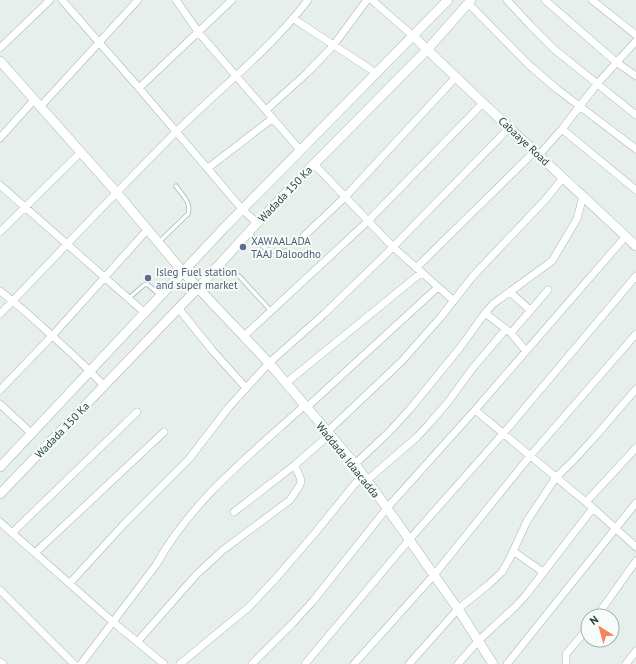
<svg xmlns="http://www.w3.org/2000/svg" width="636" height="664" font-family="'PT Sans',sans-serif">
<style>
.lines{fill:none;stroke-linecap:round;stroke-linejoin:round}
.service-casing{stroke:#a8b8b2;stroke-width:5}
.minor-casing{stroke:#a8b8b2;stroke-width:8}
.tertiary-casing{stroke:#a8b8b2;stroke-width:10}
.service{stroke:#fff;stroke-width:3.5}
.minor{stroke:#fff;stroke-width:7}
.tertiary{stroke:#fff;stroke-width:9}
.service-dot{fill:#5c6f8a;stroke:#f7fbf9;stroke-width:1.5}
.labels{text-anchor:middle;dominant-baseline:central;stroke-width:4;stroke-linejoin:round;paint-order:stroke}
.street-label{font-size:11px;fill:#24423a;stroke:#f7fbf9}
.service-label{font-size:11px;fill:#4e5e75;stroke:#f7fbf9;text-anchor:start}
</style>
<rect width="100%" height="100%" fill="#e6efeb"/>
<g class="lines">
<g class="service-casing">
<path id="service" d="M249,233C263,246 265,254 286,251
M159,242L188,214C192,203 182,195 176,186
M239,276L271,311
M129,298L144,285L147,284L160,295"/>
</g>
<g class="minor-casing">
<path id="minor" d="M62,0L139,88L242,209L257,223
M176,0L199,33L300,150
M372,0L413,36
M507,0L530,25L554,49L636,115
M545,0L616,62L636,76
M592,0L636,35
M468,3L529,65L557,89L636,149
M294,19L376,73
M0,48L50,0
M139,88L232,0
M40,107L138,0
M266,110L307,73L333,46L367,0
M562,129L636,190
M0,138L34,100
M539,155L562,129L597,84L636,41
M314,164L393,247L454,301
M208,168L273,118
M0,185L145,313
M0,232L80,153
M303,237L345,197L456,77
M416,268L535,151
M0,291C17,304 33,318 49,333C68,350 87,367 104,386
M510,292L530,310
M179,309L212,350L246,388
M485,313L511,333L526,351
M0,314C58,254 116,192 175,133C220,88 270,50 308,0
M511,333L548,290
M244,336L368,221L483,103
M286,383L421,273
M0,390L52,336L148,229
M0,404L31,433
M306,408L437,288
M475,410L593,508L636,547
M326,433L401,362L440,318L473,276L545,200L563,178
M355,464L389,432L410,409L459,349L485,313L493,304L552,261L577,219L583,196
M366,481L417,437L429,424L448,402L472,369L506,329
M586,502L636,448
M234,512L296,464L329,435
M0,522L113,622L164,664
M12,533L137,412
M513,551L543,572
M35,553L164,432
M70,583L124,524L189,459L229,407L269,363L324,314L387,253L509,128
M0,590L74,664
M597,616L636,561
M138,641L196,575L223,550L290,500L300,485L301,480L296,468V464
M0,662L3,664
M81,664L156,565C192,500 250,455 304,406
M180,664L249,607L277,577L315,533L362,475
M252,664L292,624L313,601L387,508L475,410L626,236
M305,664L409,540L508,428L636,276
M354,664L434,575L530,456L636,334
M409,664L458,609L488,585L502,572L510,558L527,521L556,477L571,463L594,438L636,389
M458,664L478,641L515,607L526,595L593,508
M507,664L636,503
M566,664V654L588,628
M626,664L636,651"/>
</g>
<g class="tertiary-casing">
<path id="tertiary" d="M413,36L483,103L636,246
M0,61L117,193L183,272L269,363L355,464L387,508L460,612L493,664
M0,467L224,228L448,0
M0,494L198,288L257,223L314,164L427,50L471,0"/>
</g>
<use href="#service" class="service"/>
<use href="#minor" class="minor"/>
<use href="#tertiary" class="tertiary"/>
</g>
<g class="service-dot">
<circle cx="243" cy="247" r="4"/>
<circle cx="148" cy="278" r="4"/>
</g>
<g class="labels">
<g class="street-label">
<text transform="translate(524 141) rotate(43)">Cabaaye Road</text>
<text transform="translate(285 194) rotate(-46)">Wadada 150 Ka</text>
<text transform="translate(62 430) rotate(-46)">Wadada 150 Ka</text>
<text transform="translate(348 460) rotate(51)">Waddada Idaacadda</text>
</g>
<g class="service-label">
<text x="251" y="241">XAWAALADA<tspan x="251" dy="13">TAAJ Daloodho</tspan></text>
<text x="156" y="272">Isleg Fuel station<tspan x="156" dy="13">and super market</tspan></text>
</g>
</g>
<g transform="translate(600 628) rotate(323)"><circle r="19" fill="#f7fbf9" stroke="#a3b1ad"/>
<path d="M0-3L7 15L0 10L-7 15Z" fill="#f4845f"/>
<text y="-6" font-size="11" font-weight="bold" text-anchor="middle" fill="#24423a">N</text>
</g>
</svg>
